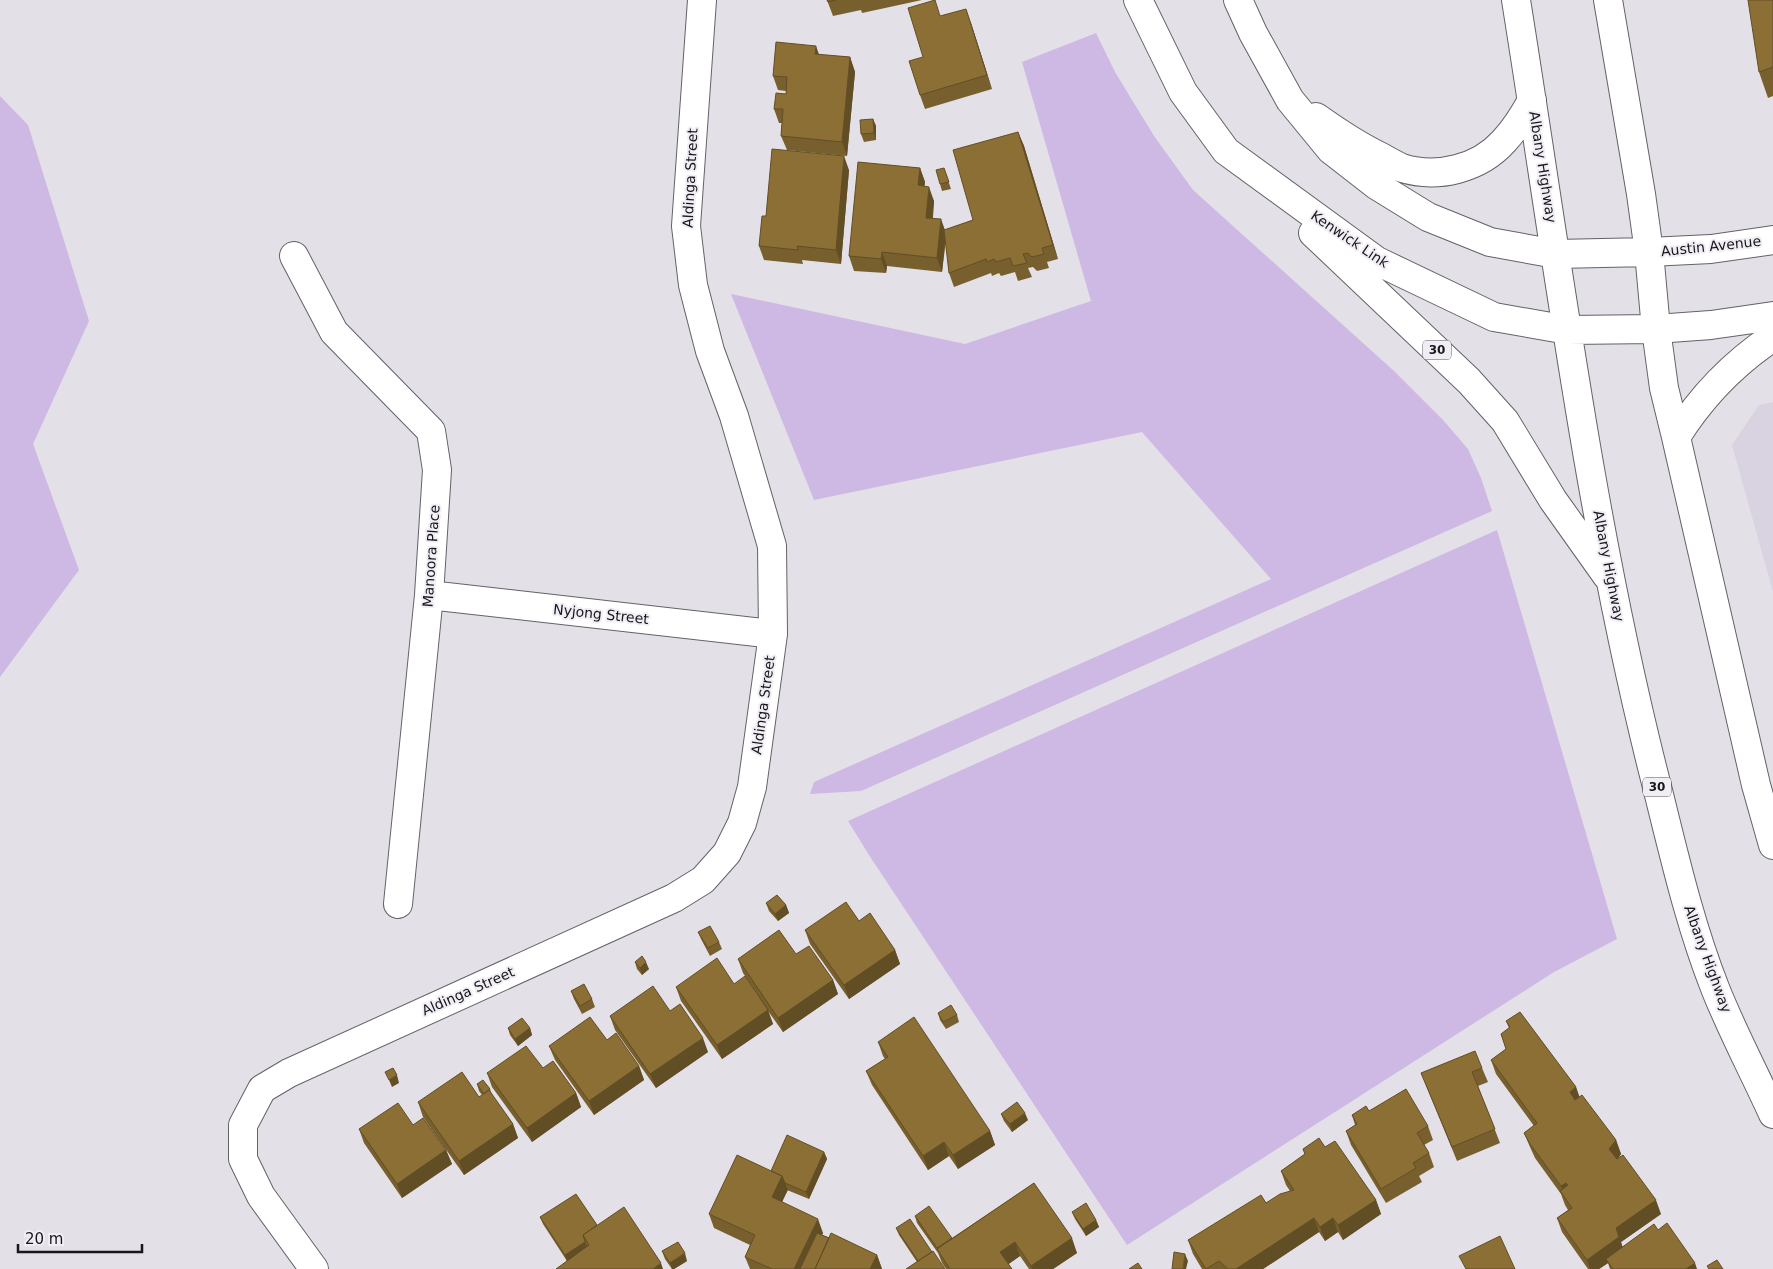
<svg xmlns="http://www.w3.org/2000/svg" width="1773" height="1269" font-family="'DejaVu Sans',sans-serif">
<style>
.built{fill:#d8d2e1}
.green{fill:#cdb9e3}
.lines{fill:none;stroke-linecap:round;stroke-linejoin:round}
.minor-casing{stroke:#646168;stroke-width:30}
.secondary-casing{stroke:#646168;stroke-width:30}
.trunk-casing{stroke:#646168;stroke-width:30}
.minor{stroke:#fff;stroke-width:28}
.secondary{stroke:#fff;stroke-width:28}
.trunk{stroke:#fff;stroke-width:28}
.wall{fill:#785f2e}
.shaded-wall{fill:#624e25}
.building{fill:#8c6f35;stroke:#624e25}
.labels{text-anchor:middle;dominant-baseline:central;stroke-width:4;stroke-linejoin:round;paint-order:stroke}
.shield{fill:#f1edf5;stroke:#58565b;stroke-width:1}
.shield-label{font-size:12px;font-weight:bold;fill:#171619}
.street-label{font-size:14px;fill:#171619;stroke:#f1edf5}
</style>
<rect width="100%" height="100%" fill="#e3e0e8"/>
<path class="built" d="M1773,402V592L1732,445L1759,405Z"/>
<path class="green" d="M1096,33L1115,72L1154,136L1193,190L1394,371L1444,421L1468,449L1481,478L1492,511L861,791L810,794L814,782L1271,579L1142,432L814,500L731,294L965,344L1091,301L1022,62Z
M0,96L28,125L89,321L33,444L79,570L0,677Z
M1497,530L1617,939L1554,972L1127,1245L869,855L848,821Z"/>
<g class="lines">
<g class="minor-casing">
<path id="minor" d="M294,256L334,332L431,431L437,470L429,595L398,904
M429,595L773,634
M314,1269L261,1196L243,1159V1125L262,1089L289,1073L674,898L703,880L727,853L742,823L752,787L773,634L772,546L734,416L710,351L693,285L686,226L702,0"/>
</g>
<g class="secondary-casing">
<path id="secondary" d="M1649,252L1711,249L1773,240
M1656,329L1711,325L1773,316"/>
</g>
<g class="trunk-casing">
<path id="trunk" d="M1138,0L1183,92L1226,151L1377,261L1494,317L1568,330L1656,329
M1238,0L1253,33L1290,100L1331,150L1376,185L1428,217L1490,242L1556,254L1649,252
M1516,0C1557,256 1589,515 1652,767C1671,841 1687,917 1715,988C1732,1031 1754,1072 1773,1114
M1608,0L1641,194L1649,252L1656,329L1664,388L1676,437L1756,785L1773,845
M1316,117C1337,132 1358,146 1381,157C1388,161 1395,165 1402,168C1437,179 1479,169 1504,141C1515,129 1524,115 1532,100
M1313,233L1469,381L1505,421L1553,500L1607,576
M1676,437C1701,397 1734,363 1773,337"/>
</g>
<use href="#minor" class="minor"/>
<use href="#secondary" class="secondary"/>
<use href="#trunk" class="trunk"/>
</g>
<path class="wall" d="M827,0H922L862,13L861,10L833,16Z
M1773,0V96L1768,98L1759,72Z
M971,23L992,89L925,109L920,95L923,57Z
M819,55L850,57L855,72L847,156L787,150L781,136L782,123H779L774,109L786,94V91L778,90L773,76Z
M873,119L876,126V140L864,142L861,134Z
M1018,132L1024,146L1058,259L1047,262L1049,268L1037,271L1033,267L1028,268L1032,277L1018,281L1015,272L1001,276L999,273L992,276L991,273L954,287L949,273L946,240L942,272L887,266L886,273L854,271L849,256L920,168L925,182L924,186L934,201L933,218L945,230L973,220Z
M944,168L951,189L942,191L940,184Z
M849,170L841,264L802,260L803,264L764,260L759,246L766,216Z
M766,903L786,905L789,913L778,921L769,911Z
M805,930L895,950L900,964L849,999L810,944Z
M698,932L719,942L722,949L710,956L701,939Z
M796,954L833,980L838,994L783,1032L768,1011L773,1024L722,1059L681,1001L676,987L734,984L758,995L743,973L738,959Z
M635,962L649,969L642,975L637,969Z
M571,991L592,999L595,1007L582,1014L574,999Z
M670,1011L708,1052L656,1088L615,1030L610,1016Z
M938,1013L957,1015L959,1022L946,1029L940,1020Z
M1506,1021L1576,1087L1579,1097L1616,1140L1621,1154L1618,1159L1661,1214L1621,1242L1622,1247L1658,1230L1697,1269H1610L1608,1263L1599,1269H1588L1562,1232L1557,1218L1568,1210L1565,1205L1561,1194L1535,1158L1530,1147L1524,1133L1534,1126L1496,1074L1491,1060L1506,1049L1509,1028Z
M508,1028H530L532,1035L518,1046L510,1035Z
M607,1040L639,1066L644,1080L594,1115L555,1060L549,1046Z
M878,1042L990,1131L995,1145L958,1169L949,1156L928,1170L872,1085L866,1071L885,1059L883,1056Z
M543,1068L576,1093L581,1107L532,1142L492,1087L487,1073Z
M1482,1068L1488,1082L1478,1086L1500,1143L1457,1161L1421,1073Z
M477,1084L490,1089L492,1095L513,1124L518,1138L464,1175L423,1117L418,1102L479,1097L482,1095L479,1091Z
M1369,1111L1428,1126L1433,1140L1424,1145L1429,1153L1434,1167L1419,1176L1422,1182L1386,1203L1351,1145L1346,1131L1355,1125L1352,1115Z
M1001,1114L1028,1120L1012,1132L1004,1121Z
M413,1125L446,1150L452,1164L402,1198L364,1143L359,1129Z
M1325,1147L1376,1200L1381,1214L1343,1240L1338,1232L1325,1241L1319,1232L1263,1269H1202L1193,1254L1188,1240L1290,1191L1286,1185L1281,1171L1305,1154L1303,1149Z
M824,1152L827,1159L809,1199L787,1190L782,1202L823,1233L822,1235L877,1255L882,1269H750L745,1257L750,1245L714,1228L709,1214L771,1171Z
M1034,1183L1077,1253L1053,1269H1029L1020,1256L1008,1264L1012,1269H946L942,1263L938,1253L917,1223L915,1216L952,1238Z
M1072,1212L1096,1220L1099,1227L1086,1236L1075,1219Z
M540,1217L597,1225L663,1269L567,1261L543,1224Z
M896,1228L932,1252L917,1262L899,1235Z
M662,1251L687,1261L674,1269H672L665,1259Z"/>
<path class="shaded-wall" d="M966,9L971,23L992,89L987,75Z
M816,46L821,60L815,54Z
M850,57L855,72L847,156L842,142Z
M873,119L876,126V140L874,133Z
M1018,132L1024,146L1058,259L1053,245Z
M844,156L849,170L841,264L836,250Z
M920,168L925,182L923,199L918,185Z
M929,187L934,201L931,232L926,218Z
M941,219L946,233L942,272L937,258Z
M882,252L887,266L886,273L881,259Z
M786,905L789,913L778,921L775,914Z
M895,950L900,964L849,999L844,985Z
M646,962L649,969L642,975L640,968Z
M833,980L838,994L783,1032L778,1018Z
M768,1010L773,1024L722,1059L717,1045Z
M530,1028L532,1035L518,1046L515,1039Z
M703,1038L708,1052L656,1088L650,1074Z
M639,1066L644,1080L594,1115L589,1101Z
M397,1075L399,1083L392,1087L389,1080Z
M1576,1087L1581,1101L1575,1106L1570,1092Z
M576,1093L581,1107L532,1142L527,1128Z
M1025,1113L1028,1120L1012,1132L1010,1124Z
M513,1124L518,1138L464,1175L459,1161Z
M990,1131L995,1145L958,1169L953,1155Z
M1616,1140L1621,1154L1614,1163L1609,1149Z
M944,1142L949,1156L928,1170L923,1156Z
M446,1150L452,1164L402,1198L397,1184Z
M824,1152L827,1159L809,1199L806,1192Z
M782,1176L788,1190L777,1212L772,1197Z
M1566,1183L1571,1197L1565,1198L1561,1186Z
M1376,1200L1381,1214L1343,1240L1338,1225Z
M1656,1200L1661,1214L1621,1242L1624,1251L1606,1259L1608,1263L1599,1269H1590L1587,1260L1616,1228Z
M1314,1218L1319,1232L1263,1269H1236Z
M1333,1218L1338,1232L1325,1241L1320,1227Z
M818,1219L823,1233L806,1269H794Z
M1096,1220L1099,1227L1086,1236L1083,1229Z
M1072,1238L1077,1253L1053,1269H1032L1031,1266Z
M585,1242L588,1249L567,1262L565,1255Z
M1015,1242L1020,1256L1006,1266L1000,1252Z
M685,1253L687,1261L674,1269H672L670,1263Z
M1185,1254L1188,1261L1186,1269H1183Z
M877,1255L882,1269H870Z
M661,1263L663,1269H653Z
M1695,1263L1697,1269H1686Z"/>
<path class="building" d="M827,0H836L828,2Z
M935,0L940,16L966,9L987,75L920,95L909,61L923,57L908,8Z
M1748,0H1773V67L1759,72Z
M776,42L816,46L815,54L850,57L842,142L781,136L783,109H774L776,93L786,94L787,77L773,76Z
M873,119L874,133L861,134L860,120Z
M1018,132L1053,245L1042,248L1044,254L1032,257L1028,253L1023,254L1027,263L1013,266L1010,258L996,262L994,259L987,262L986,259L949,273L944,230L973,220L953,150Z
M772,149L844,156L836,250L797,246L798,250L759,246L762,216H766Z
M858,162L920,168L918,185L929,187L926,218L941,219L937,258L882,252L881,259L849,256Z
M944,168L949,182L940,184L936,170Z
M777,895L786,905L775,914L766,903Z
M846,902L859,921L870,913L895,950L844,985L805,930Z
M710,926L719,942L708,948L698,932Z
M779,930L796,954L809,946L833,980L778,1018L738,959Z
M642,956L646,962L640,968L635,962Z
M717,958L734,984L745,976L768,1010L717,1045L676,987Z
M584,984L592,999L580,1006L571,991Z
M653,986L670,1011L680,1004L703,1038L650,1074L610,1016Z
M951,1005L957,1015L943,1022L938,1013Z
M1520,1012L1576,1087L1570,1092L1575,1100L1582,1095L1616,1140L1609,1149L1617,1159L1623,1155L1656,1200L1616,1228L1619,1237L1587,1260L1557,1218L1572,1208L1560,1191L1568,1185L1566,1183L1561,1186L1530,1144L1524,1133L1537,1123L1491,1060L1506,1049L1501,1034L1510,1027L1506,1021Z
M590,1017L607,1040L616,1033L639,1066L589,1101L549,1046Z
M914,1017L990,1131L953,1155L944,1142L923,1156L866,1071L888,1057L878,1042Z
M522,1018L530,1028L515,1039L508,1028Z
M526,1046L543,1068L553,1061L576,1093L527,1128L487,1073Z
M1475,1051L1482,1068L1472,1072L1495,1129L1452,1147L1421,1073Z
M393,1068L397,1075L389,1080L385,1072Z
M462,1072L479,1097L489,1090L513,1124L459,1161L418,1102Z
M483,1080L490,1089L484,1094L477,1084Z
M1406,1089L1428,1126L1417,1133L1429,1153L1413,1163L1416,1168L1381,1189L1346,1131L1357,1124L1352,1115L1366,1106L1369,1111Z
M1017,1102L1025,1113L1010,1124L1001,1114Z
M398,1103L413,1125L423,1118L446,1150L397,1184L359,1129Z
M787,1135L824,1152L806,1192L785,1183L782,1176L771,1171Z
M1319,1138L1325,1147L1335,1141L1376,1200L1338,1225L1333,1218L1320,1227L1314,1218L1236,1269H1228L1219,1261L1206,1269L1188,1240L1261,1195L1266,1203L1280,1194L1294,1190L1281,1171L1305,1154L1303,1149Z
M737,1155L782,1176L772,1197L818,1219L794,1269H772L745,1257L755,1235L709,1214Z
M1034,1183L1072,1238L1031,1266L1015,1242L1000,1252L1012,1269H950L937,1249Z
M576,1194L597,1225L583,1235L585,1242L565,1255L540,1217Z
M1086,1203L1096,1220L1083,1229L1072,1212Z
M929,1206L952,1238L937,1248L915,1216Z
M624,1207L661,1263L653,1269H556L589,1245L583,1235Z
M910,1219L932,1252L918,1261L896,1228Z
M1667,1223L1695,1263L1686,1269H1613L1606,1259L1654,1224L1658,1230Z
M817,1233L829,1238L815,1269H800Z
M831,1233L877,1255L870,1269H815Z
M1500,1236L1515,1269H1466L1459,1256Z
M678,1242L685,1253L670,1263L662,1251Z
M933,1251L945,1269H906Z
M1174,1252L1185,1254L1183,1269H1172Z
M1717,1260L1723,1269H1709L1707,1266Z
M1138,1263L1142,1269H1129Z"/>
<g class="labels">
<g class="shield">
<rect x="1423" y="340.5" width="28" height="19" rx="4"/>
<rect x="1643" y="777.5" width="28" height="19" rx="4"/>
</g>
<g class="shield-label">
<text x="1437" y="350">30</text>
<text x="1657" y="787">30</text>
</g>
<g class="street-label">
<text transform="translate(1543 167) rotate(81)">Albany Highway</text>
<text transform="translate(690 178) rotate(-87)">Aldinga Street</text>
<text transform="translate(1350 239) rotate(34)">Kenwick Link</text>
<text transform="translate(1711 246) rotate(-6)">Austin Avenue</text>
<text transform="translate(431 556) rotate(-86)">Manoora Place</text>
<text transform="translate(1609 566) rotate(79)">Albany Highway</text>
<text transform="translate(601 614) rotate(6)">Nyjong Street</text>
<text transform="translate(763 705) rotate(-82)">Aldinga Street</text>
<text transform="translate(1708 959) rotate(70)">Albany Highway</text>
<text transform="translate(468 991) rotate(-24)">Aldinga Street</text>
</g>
</g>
<path d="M18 1244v8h124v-8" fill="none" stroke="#171619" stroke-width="2.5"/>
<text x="25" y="1244" font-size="15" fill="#171619" stroke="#f1edf5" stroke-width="4" paint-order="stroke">20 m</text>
</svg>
